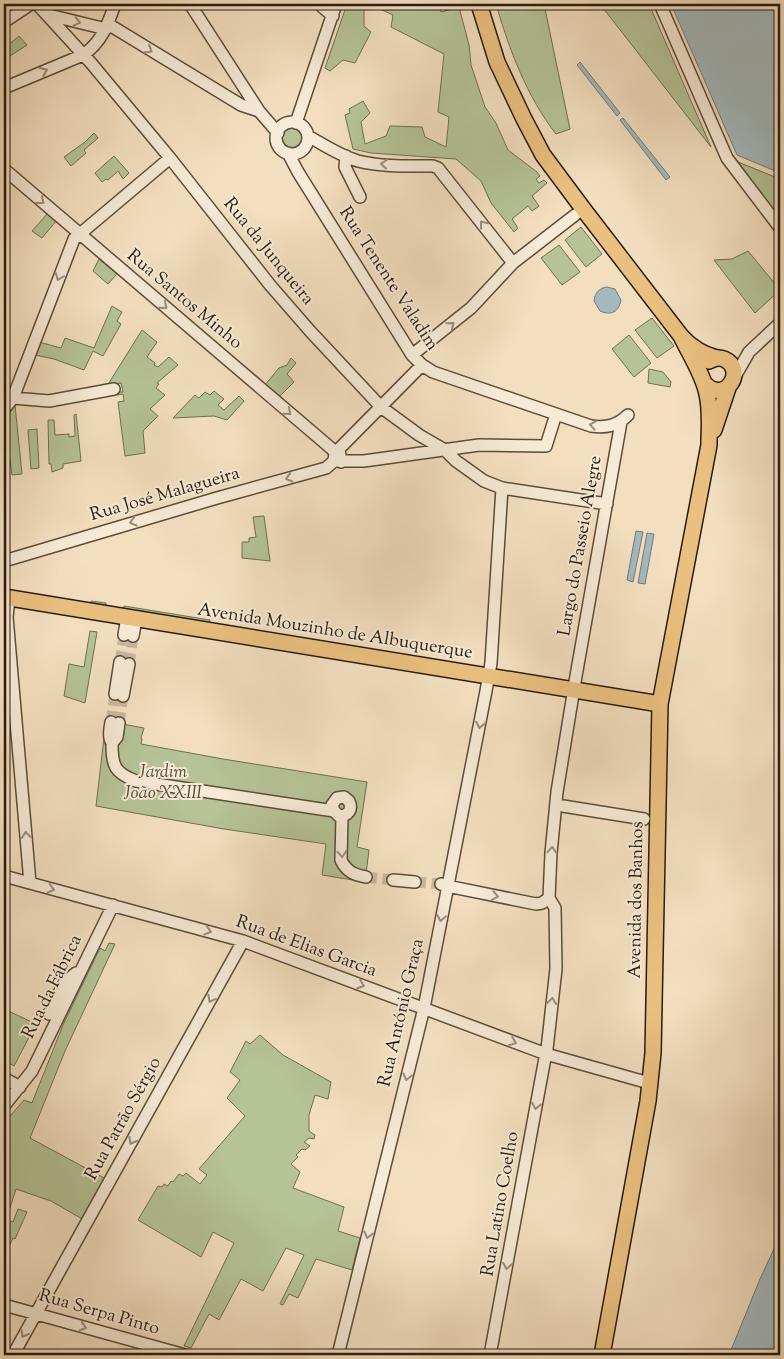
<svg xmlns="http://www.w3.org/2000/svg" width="784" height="1359" font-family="'Sorts Mill Goudy',serif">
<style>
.green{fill:#b5c397;stroke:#6e6f53}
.water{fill:#a3b9be;stroke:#727a78}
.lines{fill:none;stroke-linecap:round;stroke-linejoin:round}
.minor-tunnel{stroke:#cab89d;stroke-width:11;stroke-dasharray:11 5.5;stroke-linecap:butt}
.minor-casing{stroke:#5b4c3b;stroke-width:14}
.major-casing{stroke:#281b0f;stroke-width:18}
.minor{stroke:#f7ead6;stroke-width:11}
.major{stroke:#eac080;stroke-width:15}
.oneway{stroke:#9a8d7c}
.labels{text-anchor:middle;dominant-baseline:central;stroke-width:4;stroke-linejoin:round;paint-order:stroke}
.street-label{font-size:18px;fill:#281b0f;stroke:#f7ead6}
.park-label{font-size:18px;font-style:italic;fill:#524d38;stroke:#f7ead6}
</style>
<rect width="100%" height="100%" fill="#f3dfc0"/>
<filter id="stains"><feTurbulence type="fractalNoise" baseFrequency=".004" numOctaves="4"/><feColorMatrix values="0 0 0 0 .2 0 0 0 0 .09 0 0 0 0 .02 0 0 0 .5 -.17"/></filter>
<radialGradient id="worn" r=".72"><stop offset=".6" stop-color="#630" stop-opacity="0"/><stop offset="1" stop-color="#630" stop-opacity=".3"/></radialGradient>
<path class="green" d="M347,4H364V26L371,32L355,63L343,60L330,71L325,68Z
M369,4H438L441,12L459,7L469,45L471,65L485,107L496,123L508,150L537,172L540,176L536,179L539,183L544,180L547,183L532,196L539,206L532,211L528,206L512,219L518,228L514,232L491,203L481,181L456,159L371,153L353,149L345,115L350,113L349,109L363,101L370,113L361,122L365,144L386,136L390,126L422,127L425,137L446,147L449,117L438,112L444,54L391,27L393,15Z
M496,4H544L570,129L556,134C527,97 509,49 496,4Z
M600,4H649L711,147Z
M19,36L27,45L4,60V40L8,45Z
M281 138a11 11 0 1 1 22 0a11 11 0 1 1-22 0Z
M94,133L98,138L84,150L86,153L71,166L64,157L85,142Z
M114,156L129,173L123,179L118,171L108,180L106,179L102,182L95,173Z
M733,160L780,179V221Z
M48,213L57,220L42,238L32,231Z
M581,227L602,254L586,267L565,240Z
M559,245L580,272L562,285L541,258Z
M748,251L780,290L755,313L714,260L732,259Z
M99,259L117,274L108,284L93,271Z
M112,306L122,312L117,321L121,324L103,356L93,351L84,370L54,359L35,355L39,342L61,348L65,338L94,348Z
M652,318L674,346L657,358L635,330Z
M142,330L157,342L147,357L155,363L154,365L158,367L169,357L178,365L157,383L159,384L156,388L165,395L150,409L158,416L143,431L145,453L125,456L118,402L124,401L123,394L117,395V392H123L121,383L107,386Z
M629,335L651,363L634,377L612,349Z
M291,358L296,363L287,374L294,382L279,397L265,385L279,368L287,365Z
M649,369L663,372L671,382L670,387L648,383Z
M214,391L224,399L218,405L224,410L239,396L244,401L227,420L214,416L173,418L195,395L199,398L205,392L210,395Z
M15,405L22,474L12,475L4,416Z
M76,414L81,461L63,464V468L52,472L51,464H49L48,420H54L55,435L69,434V437L75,436L74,415Z
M37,429L39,468L31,469L28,430Z
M264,516L270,561L242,558V542H249V538L256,537L253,517Z
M91,601L106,603V606L123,609L124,606L210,620L209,625L90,606Z
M90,631L97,632L85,703L64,696L69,664L84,667Z
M106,721L144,728L141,738L142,739L141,744L223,759L367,782L357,847L369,850L365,882L322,875L326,844L224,829L96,806Z
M109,943L115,944L65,1051L30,1138L106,1179L84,1220L51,1201L16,1189L6,1220L13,1222L18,1209L27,1212L15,1239L13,1238L4,1257V1123L24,1100L32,1103L63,1025L100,948L105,951Z
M4,1009L36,1024L14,1066L4,1060Z
M260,1035L283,1055L331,1082L328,1099L315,1095L309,1115V1131L315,1135L314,1139L309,1138L304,1142L310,1146L305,1150L302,1149L296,1155L298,1157L291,1164L300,1172L293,1188L344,1207L338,1231L360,1238L352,1270L316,1259L298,1298L289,1294L283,1305L280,1304L304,1255L286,1248L263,1291L241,1279L219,1320L209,1314L191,1348L184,1346L234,1243L213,1232L201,1257L138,1220L158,1186L162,1187L164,1184L168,1186L171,1181L173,1182L179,1174L183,1176L186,1173L200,1184L207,1175L199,1169L245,1116L227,1098L240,1080L230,1072L246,1041L250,1044Z"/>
<path class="water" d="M671,4H780V173L737,155Z
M580,62L620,113L617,116L577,65Z
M623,118L670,177L666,180L620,120Z
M607,287L615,289L621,300C619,312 611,316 600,311L594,301C595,293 599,288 607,287Z
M636,531L643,532L633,582L627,580Z
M647,533L654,534L645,584L638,583Z
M780,1236V1355H729L760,1279Z"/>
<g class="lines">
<path class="minor-tunnel" d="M120,662L124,635
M129,664L133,636
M111,722L115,694
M119,723L123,696
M366,877L393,880
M415,882L441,884"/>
<g class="minor-casing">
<path id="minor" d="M37,4L91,63L170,158L270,285L310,331L381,407L419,435L445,450L456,461L484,481L502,488L607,504
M190,4L259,111L278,133
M319,4L333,16
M660,4L727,158L780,228
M49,15L106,29
M4,22L31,4
M108,24L241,105L259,111
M4,88L83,55C102,42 108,24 115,4
M276 138a16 16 0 1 1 32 0a16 16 0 1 1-32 0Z
M296,123L336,4
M308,136C324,145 340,156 358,161C382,167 408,166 433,166L438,168L513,263
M288,153L298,172L412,355L422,365L433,372L591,426C606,428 617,426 628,415
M346,156L345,167L360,197
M4,169L332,449L335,453L334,461
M412,355L471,308L513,263L575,215
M733,380L749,352L780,323
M13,398L49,401L114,389
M4,409L13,398L74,239L170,158
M334,461H364L479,445L546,446L556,414
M341,462L339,449L422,365
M4,561L217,498L326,468L334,461
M9,598L7,617L30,883
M124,635L127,617
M133,636L136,619
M115,694L120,662
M123,696L129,664
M111,722C110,727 109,733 110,738C111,744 112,739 112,745C112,766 115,773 136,781L334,811L339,816C348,816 353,810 349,801L344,797L337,798L332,805L334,811
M112,743L117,737L119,723
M563,806L644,819
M342,816L341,860C346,871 354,875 366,877
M4,876L243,941L546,1054L649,1083
M393,880L415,882
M441,884L447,886L536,904L542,903L549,898
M549,898L551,853L557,792L576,676L621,422
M49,1014L64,983L76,973
M547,1049L556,969L555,908L549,898
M4,1078L20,1087
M4,1106L32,1071L113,905
M4,1305L185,1355
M13,1355L243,941
M338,1355L424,1008L486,691L491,663L502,488
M490,1355L545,1058"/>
</g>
<g class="major-casing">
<path id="major" d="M479,4L497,62L524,119L543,155L584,210L681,336C692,348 702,354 717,358
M705,384C726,405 747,369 724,359C719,357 714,358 709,361
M714,430L728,388
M4,597L660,704
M602,1355L648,1101L653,1053L660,704L709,445C709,428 711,411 707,394C703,374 690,355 681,336"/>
</g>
<use href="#minor" class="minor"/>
<use href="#major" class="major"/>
</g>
<defs><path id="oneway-chevron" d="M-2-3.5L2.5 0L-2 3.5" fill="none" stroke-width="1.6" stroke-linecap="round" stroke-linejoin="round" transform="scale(1.25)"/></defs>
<g class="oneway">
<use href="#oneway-chevron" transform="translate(77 22) rotate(13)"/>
<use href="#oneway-chevron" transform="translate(149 50) rotate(31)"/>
<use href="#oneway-chevron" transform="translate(44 71) rotate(-23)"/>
<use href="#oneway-chevron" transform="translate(384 164) rotate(-175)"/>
<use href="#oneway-chevron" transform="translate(41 201) rotate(41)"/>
<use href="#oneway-chevron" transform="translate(483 224) rotate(-128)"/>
<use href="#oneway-chevron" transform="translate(59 277) rotate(111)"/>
<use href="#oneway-chevron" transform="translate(164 306) rotate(40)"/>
<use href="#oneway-chevron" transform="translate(451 325) rotate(-40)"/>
<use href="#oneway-chevron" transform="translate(288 412) rotate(40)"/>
<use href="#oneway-chevron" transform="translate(593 425) rotate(-169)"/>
<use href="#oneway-chevron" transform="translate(289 478) rotate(165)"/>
<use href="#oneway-chevron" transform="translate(133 522) rotate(163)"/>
<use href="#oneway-chevron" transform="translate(480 725) rotate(101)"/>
<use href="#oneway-chevron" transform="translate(26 835) rotate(-95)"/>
<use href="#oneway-chevron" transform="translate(552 850) rotate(-86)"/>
<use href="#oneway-chevron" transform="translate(342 854) rotate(86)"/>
<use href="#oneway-chevron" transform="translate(51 889) rotate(14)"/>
<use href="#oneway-chevron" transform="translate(495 896) rotate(11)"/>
<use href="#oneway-chevron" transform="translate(441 918) rotate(101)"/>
<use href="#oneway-chevron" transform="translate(208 931) rotate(16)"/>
<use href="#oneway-chevron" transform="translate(361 985) rotate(20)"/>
<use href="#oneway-chevron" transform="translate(211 999) rotate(119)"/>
<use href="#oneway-chevron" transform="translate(552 1001) rotate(-83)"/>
<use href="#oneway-chevron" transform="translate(513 1042) rotate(21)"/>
<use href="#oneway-chevron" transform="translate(407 1077) rotate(104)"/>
<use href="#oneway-chevron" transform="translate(536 1106) rotate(101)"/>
<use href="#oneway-chevron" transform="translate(132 1141) rotate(119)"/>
<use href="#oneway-chevron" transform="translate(368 1235) rotate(104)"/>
<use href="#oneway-chevron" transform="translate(507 1266) rotate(100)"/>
<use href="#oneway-chevron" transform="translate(83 1327) rotate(16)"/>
<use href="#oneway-chevron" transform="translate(24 1334) rotate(119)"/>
</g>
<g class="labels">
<g class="street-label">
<text transform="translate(268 252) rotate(51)">Rua da Junqueira</text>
<text transform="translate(388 279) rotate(57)">Rua Tenente Valadim</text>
<text transform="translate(184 300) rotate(40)">Rua Santos Minho</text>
<text transform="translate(165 495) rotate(-16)">Rua José Malagueira</text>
<text transform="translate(581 546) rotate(-80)">Largo do Passeio Alegre</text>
<text transform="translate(335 632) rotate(9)">Avenida Mouzinho de Albuquerque</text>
<text transform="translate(637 900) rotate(-89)">Avenida dos Banhos</text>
<text transform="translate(306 947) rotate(20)">Rua de Elias Garcia</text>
<text transform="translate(53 987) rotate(-64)">Rua da Fábrica</text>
<text transform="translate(402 1013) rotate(-77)">Rua António Graça</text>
<text transform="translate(124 1119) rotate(-61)">Rua Patrão Sérgio</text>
<text transform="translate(501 1204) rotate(-80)">Rua Latino Coelho</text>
<text transform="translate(99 1313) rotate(16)">Rua Serpa Pinto</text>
</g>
<g class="park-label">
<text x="163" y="773">Jardim<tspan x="163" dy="21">João XXIII</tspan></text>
</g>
</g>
<rect width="784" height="1359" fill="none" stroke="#f3dfc0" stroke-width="20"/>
<rect x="5" y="5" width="774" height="1349" fill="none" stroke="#281b0f" stroke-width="2.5"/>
<rect x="10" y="10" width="764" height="1339" fill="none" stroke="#281b0f"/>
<rect width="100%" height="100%" filter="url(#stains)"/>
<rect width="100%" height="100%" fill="url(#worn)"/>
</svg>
